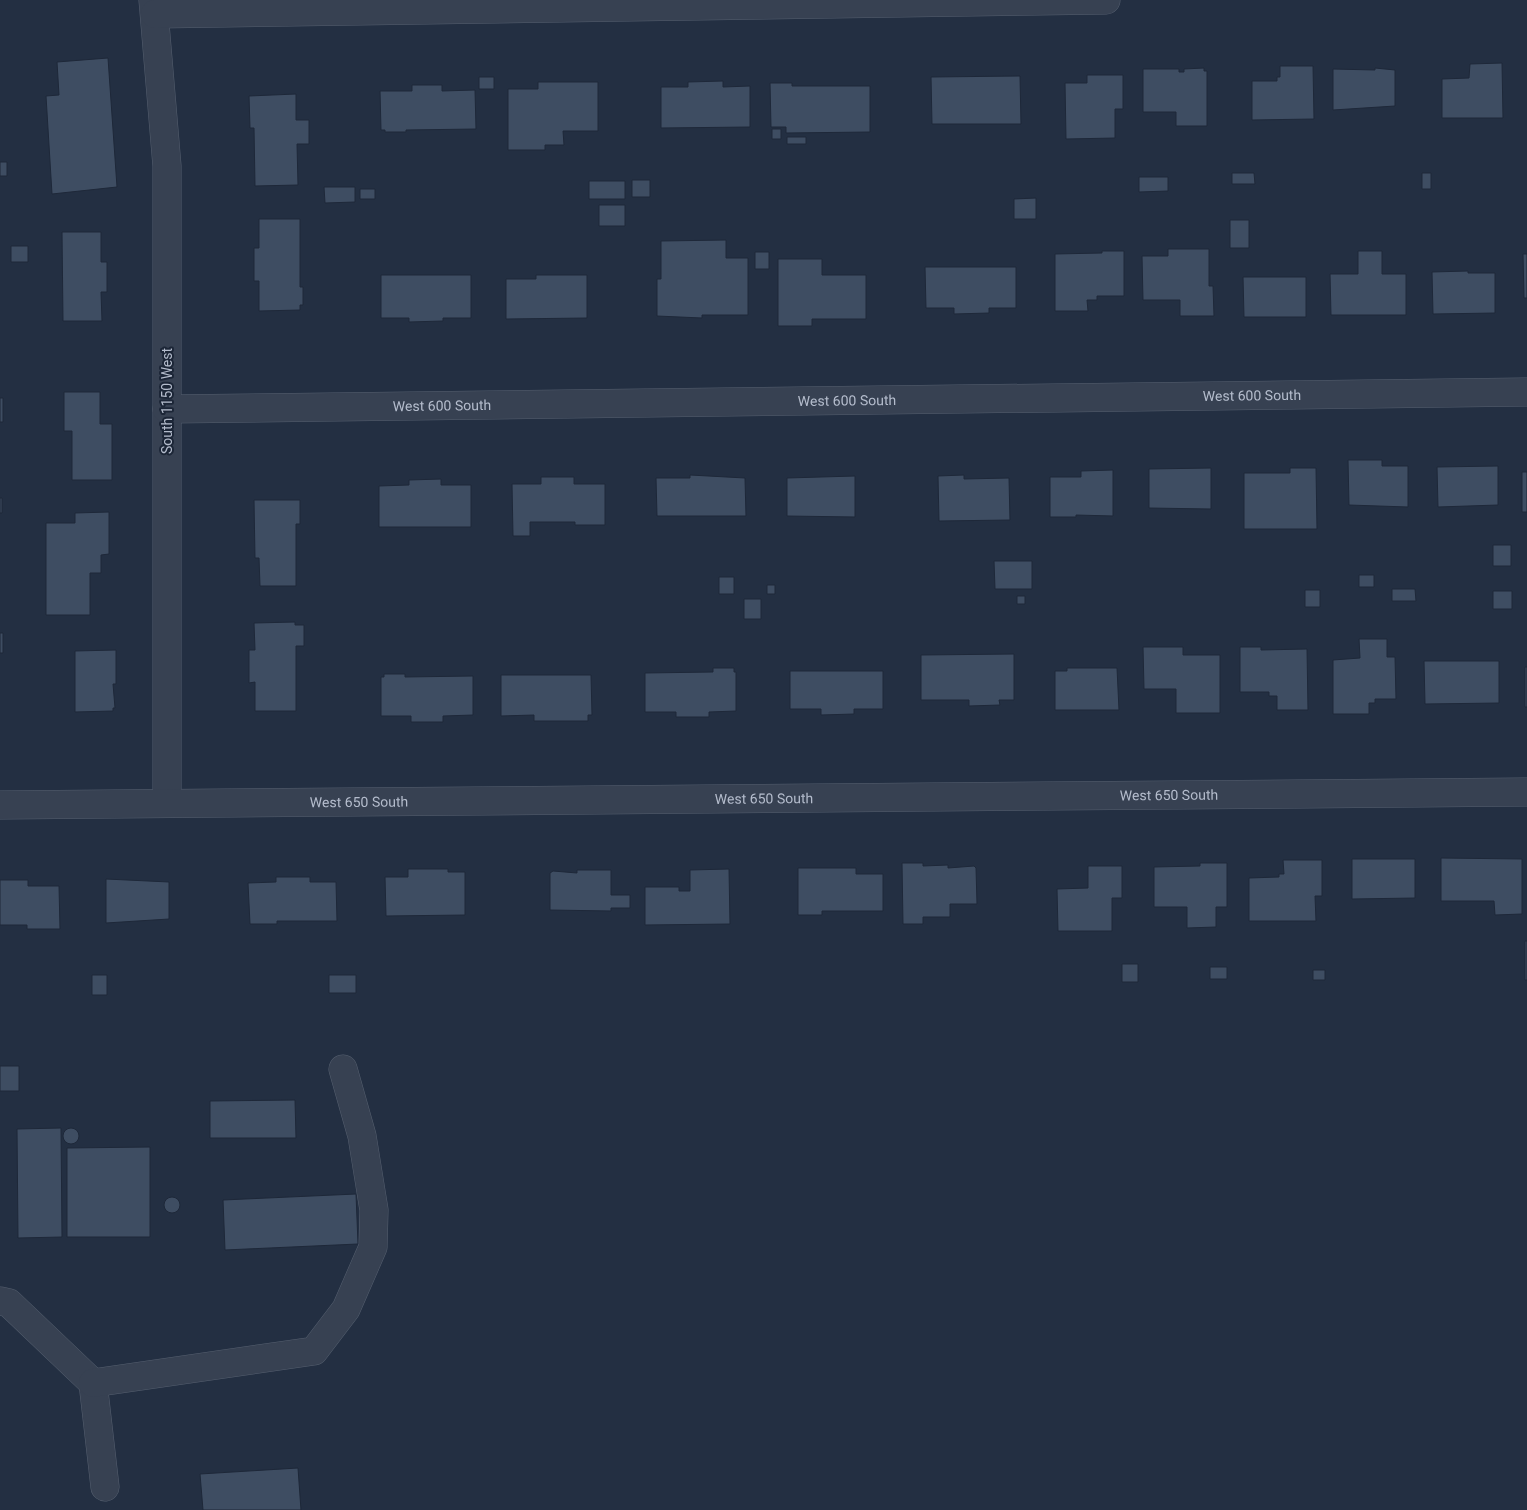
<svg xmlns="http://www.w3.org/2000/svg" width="1527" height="1510" font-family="Roboto,sans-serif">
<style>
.building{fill:#3e4d62;stroke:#1e2839}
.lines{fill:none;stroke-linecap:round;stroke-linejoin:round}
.minor-casing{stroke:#555f6f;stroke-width:29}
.minor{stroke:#374152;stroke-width:28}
.labels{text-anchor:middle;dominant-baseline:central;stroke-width:4;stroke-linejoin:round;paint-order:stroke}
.street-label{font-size:14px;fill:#b4bccc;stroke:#1c2637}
</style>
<rect width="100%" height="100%" fill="#232f42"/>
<path class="building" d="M108,58L117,187L52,194L46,96L59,95L57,62Z
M1502,63L1503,118H1442V79L1469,78L1470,64Z
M1280,66H1313L1314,119L1252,120V81H1277V77H1280Z
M1204,68V71H1207V126H1176V112H1143V69H1179V72H1184V69Z
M1375,68L1395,70V106L1333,110V69L1375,70Z
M1087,75H1123V109H1115V138L1066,139L1065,83H1087Z
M1020,76L1021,124H932L931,77Z
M479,77H494V89H479Z
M723,81V87L750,86V127L661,128V87H688V82Z
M538,82H598V131H563L564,145H545V150H508V89H538Z
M770,83H792V86H870V132L786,133V127H771Z
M412,85H442V91L475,90L476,129L406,130V132H385V130H381L380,91H412Z
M296,94V120H309V144H297L298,185L255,186L254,128H250L249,96Z
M772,129H781V139H772Z
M787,137H806V144H787Z
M0,162H7V176H0Z
M1232,173H1254L1255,184H1232Z
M1422,173H1431V189H1422Z
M1139,177H1168V191L1139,192Z
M632,180H650V197H632Z
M589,181H625V199H589Z
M324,187H355V202L325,203Z
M360,189H375V199H360Z
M1036,198V219H1014V199Z
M599,205H625V226H599Z
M259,219H300V287H303V305H300V310L259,311V281H254V248H259Z
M1230,220H1249V248H1230Z
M62,232H101V262H107V292H101L102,321H63Z
M726,240V258H748V315H702V318L657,316V279H661V241Z
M11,246H28V262H11Z
M1168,249H1209V286H1213L1214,316H1180V300H1143L1142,256H1168Z
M1102,251H1124V296H1097V300H1087L1088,311H1055V254L1102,253Z
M1358,251H1382V274H1406V315H1331L1330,274H1358Z
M755,252H769V269H755Z
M1523,254H1527V298H1524Z
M778,259H822V275H866V319H812V326H778Z
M925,267H1016V308H989V313L954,314V308H926Z
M1468,271V273H1495V313L1433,314L1432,272Z
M381,275H471V318H443V321L409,322V318H381Z
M536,275H587V318L506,319V279H536Z
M1243,277H1306V317H1244Z
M64,392H100V424H112V480H72V431H64Z
M0,398H3V422H0Z
M1348,460H1382V466H1408V507L1349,505Z
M1498,466V505L1438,507L1437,467Z
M1211,468V509L1149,508V469Z
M1290,468H1316L1317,529H1244V473H1290Z
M1113,470V516L1076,515V517H1050V477H1081V471Z
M1522,472H1527V512H1522Z
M690,475L745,478L746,516H657L656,478H690Z
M964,475V479L1009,478L1010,520L939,521L938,476Z
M855,476V517L787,516V478Z
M541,477H574V484H605V525H575V522H530V536H513L512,484H541Z
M441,479V485H471V527H379V486L409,485V480Z
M0,498H2V513H0Z
M254,500H300V524H296V586H260L259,558H255Z
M109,512V554L101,555V573H90V615H46V523H75V513Z
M1493,545H1511V566H1493Z
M994,561H1032V589H995Z
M1359,575H1374V587H1359Z
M719,577H734V594H719Z
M767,585H775V594H767Z
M1392,589H1415L1416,601H1392Z
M1305,590H1320V607H1305Z
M1493,591H1512V609H1493Z
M1017,596H1025V604H1017Z
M744,599H761V619H744Z
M295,622V625H304V646H296V711H255V682L249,683V650H255L254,623Z
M0,633H3V653H0Z
M1359,639H1387V657H1395L1396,699H1375V703H1369V714H1333V660L1360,658Z
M1143,647H1183V655H1220V713H1176V689H1144Z
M1240,647H1261V650L1307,649L1308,710H1277V696H1269V692H1240Z
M116,650V684H113L115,708H113V711L75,712V651Z
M1014,654V700H999L1000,705L969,706V700H921V655Z
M1424,661H1499V703L1425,704Z
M1525,667H1527V707H1525Z
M713,668H734V672H736V711L709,712V717H676V712H645V673L713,672Z
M1067,668H1117L1119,710H1055V671H1067Z
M790,671H883V709H854V714L821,715V709H790Z
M384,674H405V677L473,676V715L443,716V722H411V716H381V677H384Z
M501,675H591L592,715H588V721H534V715L501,716Z
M1441,858L1522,859V914L1495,915L1494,901H1441Z
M1352,859H1415V898L1352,899Z
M1283,860H1322V896H1315L1316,921H1249V878L1279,877V874H1284Z
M902,863H923V866L948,865V868L974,866L976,868L977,904H950V917H923V924H903Z
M1200,863H1227V907H1216V927L1187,928V907H1154V867L1200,866Z
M1088,866H1122V898H1112V931H1058L1057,889L1088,888Z
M798,868H856V874H883V911H822V915H798Z
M408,869H448V872H465V915L386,916L385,877H408Z
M729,869L730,924L645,925V887H679V891H690V870Z
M577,870H611V895H630V908H611V911L550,910V873L553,871L577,873Z
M276,877H310V882H336L337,921H277V924H250L248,883L276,882Z
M106,879L169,882V919L106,923Z
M0,880H28V886H59L60,929H27V925H0Z
M1525,941H1527V980H1525Z
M1122,964H1138V982H1122Z
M1210,967H1227V979H1210Z
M1313,970H1325V980H1313Z
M92,975H107V995H92Z
M329,975H356V993H329Z
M0,1066H19V1091H0Z
M295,1100L296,1138H210V1101Z
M61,1128L62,1237L18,1238L17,1129Z
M63 1136a8 8 0 1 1 16 0a8 8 0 1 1-16 0Z
M150,1147V1237H67V1148Z
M356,1194L358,1244L225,1250L223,1200Z
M164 1205a8 8 0 1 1 16 0a8 8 0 1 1-16 0Z
M298,1468L301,1510H203L200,1474Z"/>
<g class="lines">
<g class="minor-casing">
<g id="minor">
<path d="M153,0L167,166V803"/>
<path d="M155,14L1106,0"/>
<path id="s1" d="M167,409L1527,392"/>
<path id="s2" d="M0,805L1527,792"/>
<path d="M0,1301L9,1303L93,1383L105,1487"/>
<path d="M93,1383L314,1351L346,1309L373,1247L374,1210L362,1136L343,1069"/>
</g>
</g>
<use href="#minor" class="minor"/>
</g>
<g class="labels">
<g class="street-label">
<text stroke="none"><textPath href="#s1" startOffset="1085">West 600 South</textPath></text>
<text stroke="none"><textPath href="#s1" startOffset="680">West 600 South</textPath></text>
<text transform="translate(167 401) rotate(-90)">South 1150 West</text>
<text stroke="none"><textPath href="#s1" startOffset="275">West 600 South</textPath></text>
<text stroke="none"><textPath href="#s2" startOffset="1169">West 650 South</textPath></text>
<text stroke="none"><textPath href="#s2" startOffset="764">West 650 South</textPath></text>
<text stroke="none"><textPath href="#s2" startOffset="359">West 650 South</textPath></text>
</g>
</g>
</svg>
